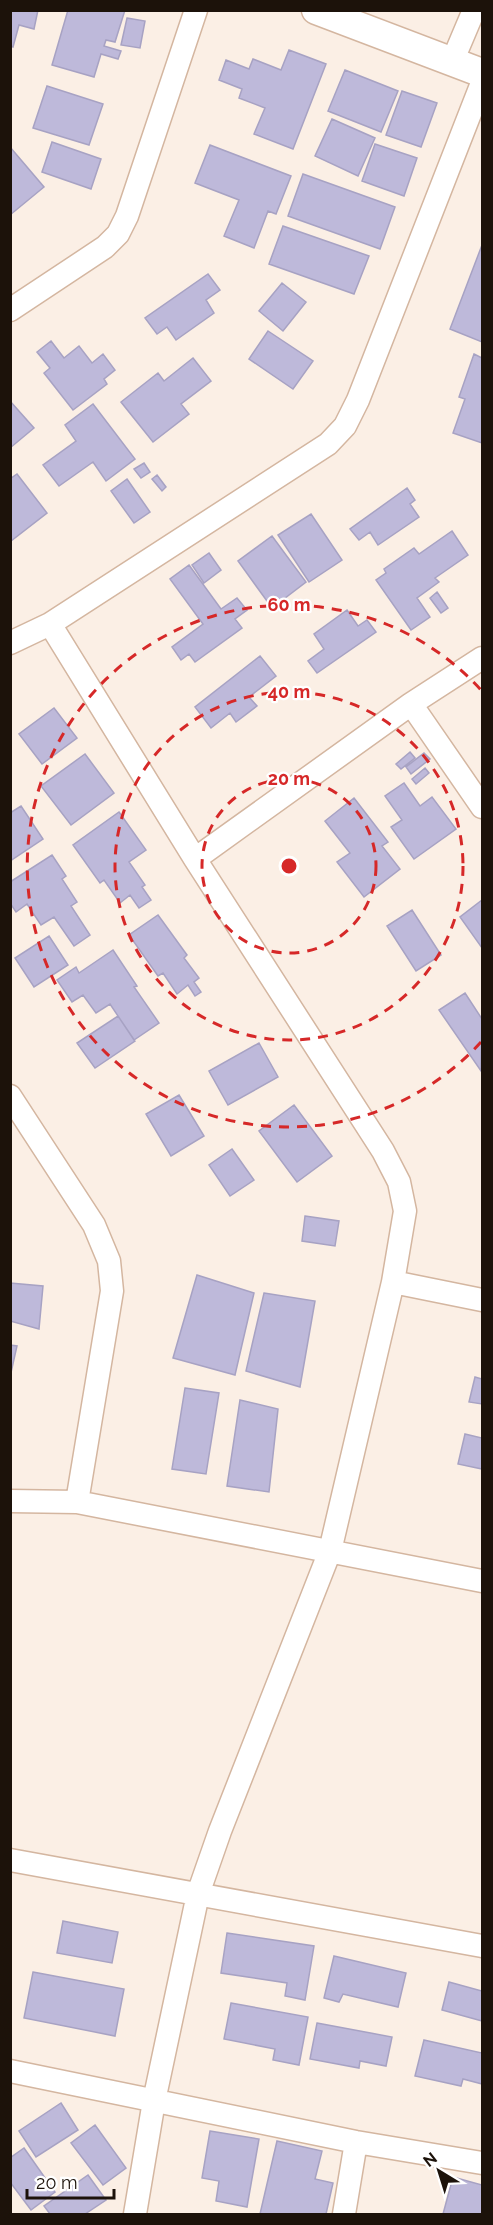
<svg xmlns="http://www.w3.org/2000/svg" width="493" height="2225" font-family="Raleway,sans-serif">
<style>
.building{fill:#beb9da;stroke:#a7a2c3;stroke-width:1.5}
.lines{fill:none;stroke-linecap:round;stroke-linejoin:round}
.minor-casing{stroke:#d4b6a0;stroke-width:25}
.tertiary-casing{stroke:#d4b6a0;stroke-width:31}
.minor{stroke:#fff;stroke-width:22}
.tertiary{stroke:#fff;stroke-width:28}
.ring{fill:none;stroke:#d62828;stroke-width:3;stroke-dasharray:10 8}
.centre{fill:#d62828;stroke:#fff;stroke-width:3}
.ring-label{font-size:18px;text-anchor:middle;font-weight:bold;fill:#d62828;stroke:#fff;stroke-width:4.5;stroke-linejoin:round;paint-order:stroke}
</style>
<rect width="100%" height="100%" fill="#fbefe5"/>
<path class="building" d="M10,10H38L34,29L19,25L13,47L10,46Z
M68,10H125L115,42L106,40L104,46L121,51L118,59L101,54L94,77L52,65Z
M127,18L145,21L140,48L121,45Z
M289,50L326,64L293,149L254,134L265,108L239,98L242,89L219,80L226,60L249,69L253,59L281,70Z
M345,70L398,91L381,132L328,111Z
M47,86L103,104L89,145L33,128Z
M402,91L437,103L421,147L386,135Z
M332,119L375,138L358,176L315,156Z
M52,142L101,159L91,189L42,172Z
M375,144L417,158L404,196L362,181Z
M210,145L291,176L276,214L268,211L254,248L224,236L239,200L195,183Z
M10,147L44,187L10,215Z
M303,174L395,207L380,249L288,216Z
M283,226L369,256L354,294L269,264Z
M482,245V342L450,329Z
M208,274L220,290L206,300L214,313L176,340L167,327L157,334L145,318Z
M282,283L306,302L283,331L259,311Z
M268,331L313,361L293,389L249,359Z
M51,341L64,358L79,346L92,363L103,354L115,370L104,379L107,384L73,410L44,373L50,368L37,352Z
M474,354L482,358V443L453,433L465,399L459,397Z
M193,358L211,381L181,404L189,414L153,442L121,402L158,373L164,381Z
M10,401L34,428L10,448Z
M93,404L135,459L106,481L93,462L59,486L43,465L76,441L65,425Z
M144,463L150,472L141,478L134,469Z
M17,474L47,513L11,541L10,479Z
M157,475L166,487L162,491L152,479Z
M127,479L150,512L134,523L111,491Z
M407,488L415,500L410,504L419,517L378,545L370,532L359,540L350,529Z
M311,514L342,560L309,582L278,535Z
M452,531L468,555L435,578L439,582L417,598L430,617L411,630L376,580L386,573L384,569L414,548L419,554Z
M272,536L306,582L272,608L238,561Z
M209,553L221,570L204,583L192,565Z
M189,565L221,609L237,598L247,610L235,619L242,628L195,662L189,654L181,660L172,647L203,624L170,579Z
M437,592L448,608L441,613L430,598Z
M347,610L358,626L367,620L376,632L317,673L308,661L324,649L314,634Z
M260,656L276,676L249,697L257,706L236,722L230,713L211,728L195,707Z
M54,708L77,738L42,764L19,734Z
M410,752L415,758L401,769L396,764Z
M424,753L430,759L411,774L406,767Z
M85,754L114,793L71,825L41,786Z
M425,768L429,773L416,784L412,779Z
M404,783L420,806L432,797L456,829L414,859L391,827L402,820L385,796Z
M354,798L388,842L382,846L400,869L364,897L337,862L350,853L325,821Z
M21,806L43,839L10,861V813Z
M119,812L146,850L129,862L145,885L142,887L151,900L139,908L130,895L120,903L104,880L100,883L73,845Z
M52,855L66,876L62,879L77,902L71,906L90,935L74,946L54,917L41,925L27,904L16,912L10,903V882Z
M482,900V948L460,917Z
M412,910L441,955L416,971L387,926Z
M158,915L187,955L184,958L199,978L194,982L201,992L195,996L188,985L177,994L163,973L158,976L129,935Z
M49,936L68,965L34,987L15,958Z
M113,950L137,986L134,987L159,1023L134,1040L110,1004L96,1013L83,995L72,1002L57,980L76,967L79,973Z
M465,993L482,1019L481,1071L439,1010Z
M118,1016L135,1041L95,1068L77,1043Z
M259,1043L278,1077L228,1105L209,1071Z
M179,1095L204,1136L171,1156L146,1114Z
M294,1105L332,1156L297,1182L259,1131Z
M232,1149L254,1180L230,1196L209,1165Z
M305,1216L339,1221L335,1246L302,1241Z
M197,1275L254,1293L235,1375L173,1358Z
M10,1283L43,1286L39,1329L10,1321Z
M264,1293L315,1301L300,1387L246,1371Z
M10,1345L17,1346L10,1377Z
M475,1377L482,1379V1404L469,1402Z
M185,1388L219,1393L206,1474L172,1469Z
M240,1400L278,1409L269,1492L227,1486Z
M465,1434L482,1438V1469L458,1464Z
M63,1921L118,1932L112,1963L57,1953Z
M227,1933L314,1946L305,2000L285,1996L287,1983L221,1973Z
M334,1956L406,1973L398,2007L343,1994L339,2002L324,1998Z
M33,1972L124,1989L115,2036L24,2018Z
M449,1982L482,1991V2021L442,2010Z
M231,2003L308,2017L299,2065L273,2060L275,2049L224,2039Z
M317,2023L392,2037L386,2066L360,2061L359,2068L310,2059Z
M424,2040L482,2053V2084L463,2079L461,2086L415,2076Z
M61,2103L78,2130L36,2157L19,2131Z
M95,2125L126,2168L103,2185L71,2143Z
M210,2131L259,2139L247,2207L216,2201L219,2181L202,2178Z
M277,2141L322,2151L315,2179L333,2183L326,2214H260Z
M24,2148L55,2192L31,2210L10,2182V2158Z
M88,2175L106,2200L85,2214H50L44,2206Z
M453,2177L482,2185V2214H443Z"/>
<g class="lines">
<g class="minor-casing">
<path id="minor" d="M452,62L474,10
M10,310L105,247L118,234L127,216L196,10
M50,624L195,859L383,1151L399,1182L405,1211L393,1282L330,1551L220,1831L198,1894L154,2101L135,2214
M10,643L50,624L328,444L345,426L358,400L482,83
M411,704L482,807
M195,859L411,704L482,658
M10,1096L94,1225L109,1261L112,1291L77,1502
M393,1282L482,1300
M10,1501L77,1502L482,1581
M10,1860L482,1946
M10,2071L356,2142L482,2163
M344,2214L356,2142"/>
</g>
<g class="tertiary-casing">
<path id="tertiary" d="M316,10L482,73"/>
</g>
<use href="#minor" class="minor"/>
<use href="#tertiary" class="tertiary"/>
</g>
<g class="ring">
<circle cx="289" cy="866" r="87"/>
<circle cx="289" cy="866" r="174"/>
<path d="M481 1042A261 261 0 1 1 481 690"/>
</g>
<circle cx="289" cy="866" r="9" class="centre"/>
<g class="ring-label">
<text x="289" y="611">60 m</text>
<text x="289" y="698">40 m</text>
<text x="289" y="785">20 m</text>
</g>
<rect width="493" height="2225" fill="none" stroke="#1c120a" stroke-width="24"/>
<g transform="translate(439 2171) rotate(322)" stroke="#ffffff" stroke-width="4.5" paint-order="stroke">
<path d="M0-4.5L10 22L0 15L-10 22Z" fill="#1c120a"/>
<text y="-9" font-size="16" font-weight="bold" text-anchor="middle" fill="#1c120a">N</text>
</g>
<path d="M27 2189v9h87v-9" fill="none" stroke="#1c120a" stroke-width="3"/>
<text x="36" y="2189" font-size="18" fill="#1c120a" stroke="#ffffff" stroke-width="4.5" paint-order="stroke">20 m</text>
</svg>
